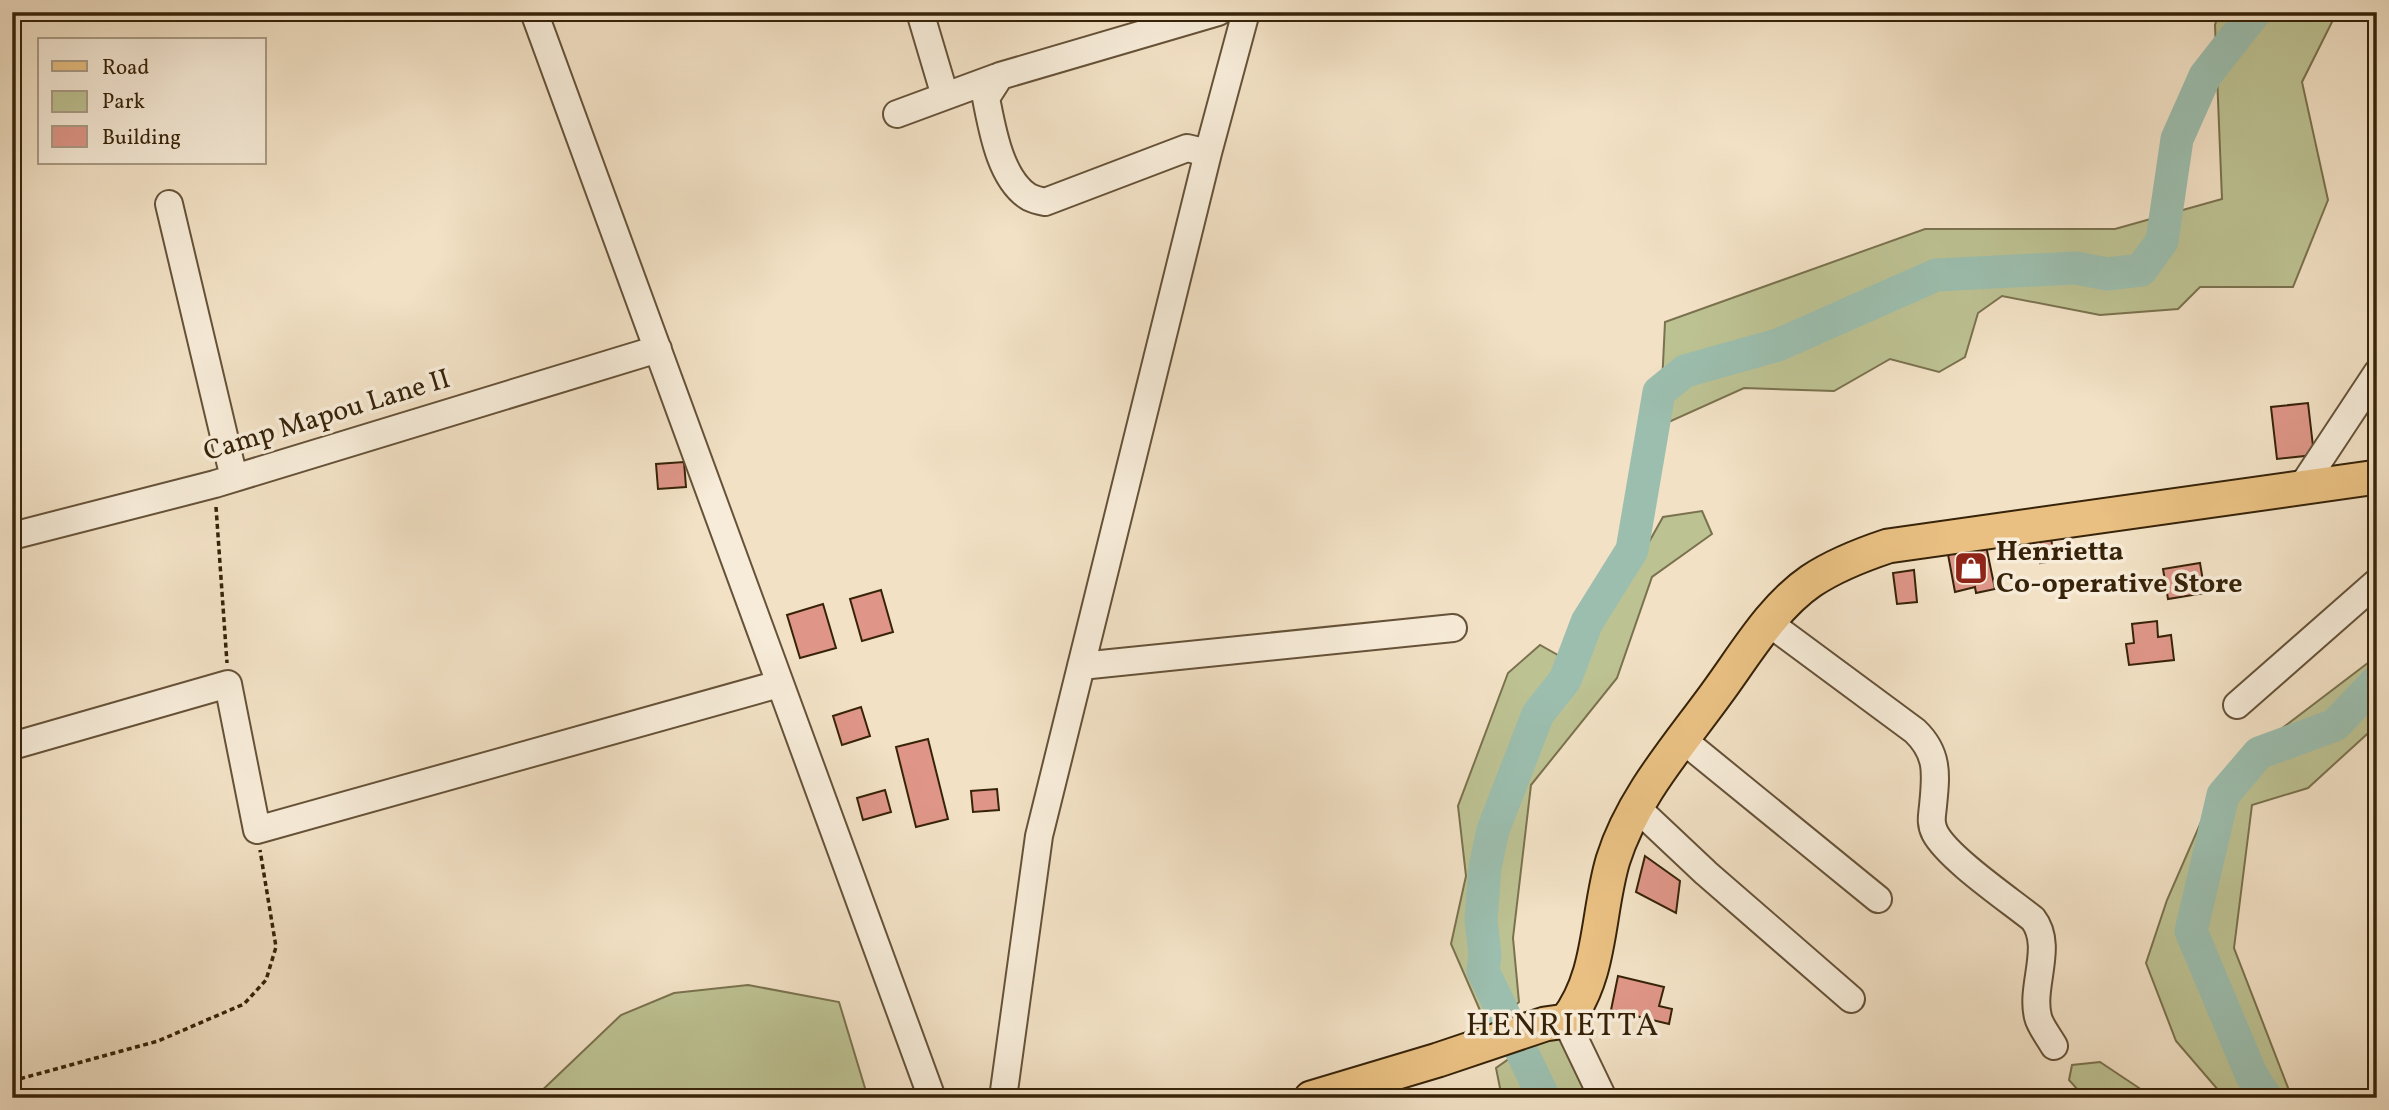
<svg xmlns="http://www.w3.org/2000/svg" width="2389" height="1110" font-family="Vollkorn,serif">
<style>
.green{fill:#bdc293;stroke:#7a724e;stroke-width:2}
.lines{fill:none;stroke-linecap:round;stroke-linejoin:round}
.river{stroke:#9cbeae;stroke-width:33}
.building{fill:#df9688;stroke:#372309;stroke-width:2}
.minor-casing{stroke:#665238;stroke-width:30}
.major-casing{stroke:#372309;stroke-width:37}
.path{stroke:#372309;stroke-width:3.5;stroke-dasharray:5 3.5;stroke-linecap:butt}
.minor{stroke:#f7ecd9;stroke-width:26}
.major{stroke:#e9c082;stroke-width:33}
.labels{text-anchor:middle;dominant-baseline:central;stroke-width:7;stroke-linejoin:round;paint-order:stroke}
.street-label{font-size:28px;fill:#372309;stroke:#f7ecd9}
.poi-label{font-size:28px;font-weight:bold;fill:#372309;stroke:#f7ecd9;text-anchor:start}
.quarter-label{font-size:32px;letter-spacing:2px;fill:#372309;stroke:#f7ecd9}
</style>
<rect width="100%" height="100%" fill="#f2e1c5"/>
<filter id="stains"><feTurbulence type="fractalNoise" baseFrequency=".00286" numOctaves="4"/><feColorMatrix values="0 0 0 0 .2 0 0 0 0 .09 0 0 0 0 .02 0 0 0 .5 -.17"/></filter>
<radialGradient id="worn" r=".72"><stop offset=".6" stop-color="#630" stop-opacity="0"/><stop offset="1" stop-color="#630" stop-opacity=".3"/></radialGradient>
<path class="green" d="M2219,12H2337L2302,82L2328,200L2293,287H2200L2178,309L2100,315L2002,296L1978,313L1965,357L1939,372L1890,359L1834,391L1744,388L1660,426L1665,322L1925,229H2115L2222,199L2215,25Z
M1702,511L1712,534L1652,577L1617,678L1531,785L1513,938L1519,1002L1495,1022L1482,1015L1451,944L1466,876L1458,806L1508,673L1540,645L1579,667L1663,517Z
M2377,656V725L2308,788L2252,805L2234,948L2292,1098H2225L2176,1041L2146,963L2167,900L2222,774Z
M748,985L839,1002L868,1098H534L621,1015L674,993Z
M1561,1038L1590,1098H1502L1496,1068L1530,1044Z
M2100,1062L2154,1098H2085L2069,1080L2072,1065Z"/>
<g class="lines">
<path class="river" d="M1544,1098L1483,971L1485,955L1481,920L1485,867L1493,830L1538,714L1565,680L1587,622L1632,550L1659,392L1685,371L1778,345L1936,275L2076,268L2107,274L2141,270L2162,241L2177,139L2205,76L2255,12
M2266,1098L2251,1074L2191,931L2223,795L2259,753L2335,725L2377,681"/>
</g>
<path class="building" d="M2308,403L2314,455L2277,459L2271,407Z
M684,462L686,487L658,489L656,464Z
M2051,537L2054,561L2040,563L2037,539Z
M1985,541L1995,589L1976,593L1975,587L1955,592L1947,549Z
M2200,563L2205,593L2168,599L2163,569Z
M1914,570L1917,602L1897,604L1893,573Z
M881,590L893,632L862,641L850,599Z
M823,604L836,648L800,658L787,615Z
M2157,621L2158,637L2171,635L2174,660L2129,665L2126,644L2134,643L2132,624Z
M861,707L870,736L842,745L833,716Z
M928,739L948,819L916,827L896,747Z
M997,789L999,810L973,812L971,791Z
M885,790L891,812L863,820L857,798Z
M1645,856L1680,881L1676,913L1636,892Z
M1618,976L1664,987L1659,1006L1672,1009L1669,1024L1611,1010Z"/>
<g class="lines">
<g class="minor-casing">
<path id="minor" d="M534,12L932,1098
M920,12L945,96
M1000,76L986,98C992,128 1000,179 1029,197C1033,199 1040,201 1045,202L1187,148L1208,153
M897,114L1000,76L1218,12
M169,204L234,478
M2301,488L2377,373
M12,536L215,484L658,349
M1769,623L1915,731C1939,754 1936,775 1933,806C1932,816 1930,823 1935,833C1948,858 2008,899 2033,919C2054,946 2030,986 2038,1017C2040,1026 2049,1037 2054,1046
M1081,666L1453,628
M2237,705L2377,582
M1683,740L1878,899
M12,746L228,684L257,830L779,684
M1637,808L1706,873L1851,999
M1566,1021L1603,1098
M1003,1098L1039,836L1208,153L1246,12"/>
</g>
<g class="major-casing">
<path id="major" d="M1311,1098L1438,1060L1545,1024L1566,1021C1602,976 1597,913 1613,860C1633,796 1681,743 1719,690C1746,653 1773,607 1811,581C1835,565 1861,555 1888,546L2377,477"/>
</g>
<path class="path" d="M216,507L227,663
M12,1081L158,1041L244,1004L266,980L276,947L260,850"/>
<use href="#minor" class="minor"/>
<use href="#major" class="major"/>
</g>
<defs>
<g id="shop-square" transform="scale(1.75)"><rect x="-9" y="-9" width="18" height="18" rx="4" fill="#8f2418" stroke="#f7ecd9"/><path d="M-5-2.5h2.3a2.7 3.5 0 0 1 5.4 0H5L5.5 6h-11ZM-1.5-2.5h3a1.5 2.3 0 0 0-3 0Z" fill="#fff"/></g>
</defs>
<g fill-rule="evenodd">
<use href="#shop-square" x="1971" y="568"/>
</g>
<g class="labels">
<g class="street-label">
<text transform="translate(327 416) rotate(-17)">Camp Mapou Lane II</text>
</g>
<g class="poi-label">
<text x="1996" y="552">Henrietta<tspan x="1996" dy="32">Co-operative Store</tspan></text>
</g>
<g class="quarter-label">
<text x="1563" y="1027">HENRIETTA</text>
</g>
</g>
<rect width="2389" height="1110" fill="none" stroke="#f2e1c5" stroke-width="42"/>
<rect x="14" y="14" width="2361" height="1082" fill="none" stroke="#372309" stroke-width="3.5"/>
<rect x="21" y="21" width="2347" height="1068" fill="none" stroke="#372309" stroke-width="2"/>
<rect x="38" y="38" width="228" height="126" fill="#f7ecd9" stroke="#aa9c86" stroke-width="2"/>
<rect x="52" y="61" width="35" height="10" fill="#e9c082" stroke="#aa9c86" stroke-width="2"/>
<text x="102" y="74" font-size="21" fill="#372309">Road</text>
<rect x="52" y="91" width="35" height="21" fill="#bdc293" stroke="#aa9c86" stroke-width="2"/>
<text x="102" y="108" font-size="21" fill="#372309">Park</text>
<rect x="52" y="126" width="35" height="21" fill="#df9688" stroke="#aa9c86" stroke-width="2"/>
<text x="102" y="144" font-size="21" fill="#372309">Building</text>
<rect width="100%" height="100%" filter="url(#stains)"/>
<rect width="100%" height="100%" fill="url(#worn)"/>
</svg>
